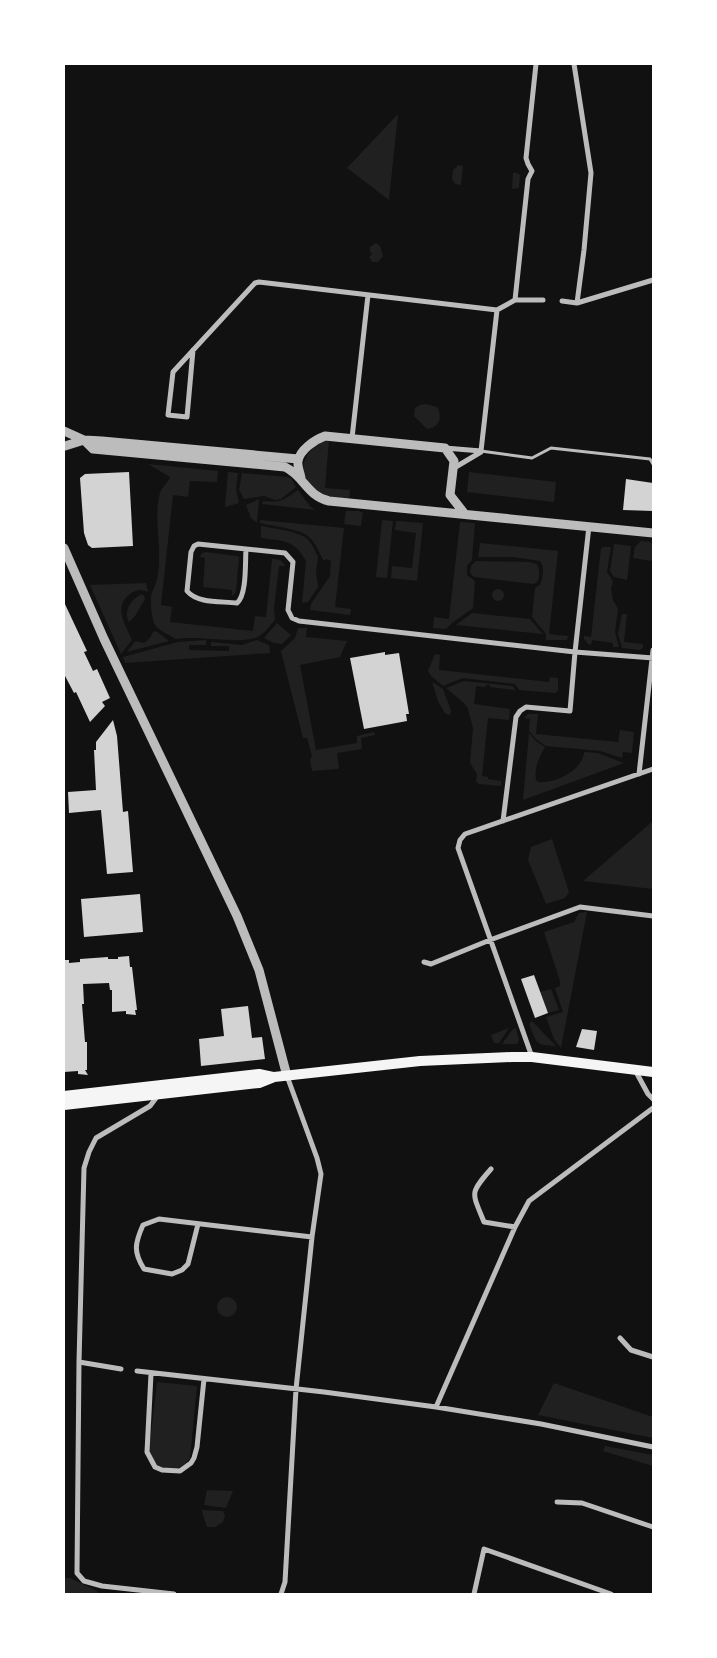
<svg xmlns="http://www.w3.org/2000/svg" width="717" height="1658" font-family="'Source Sans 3',sans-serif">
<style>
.green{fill:#202020}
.building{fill:#d3d3d3}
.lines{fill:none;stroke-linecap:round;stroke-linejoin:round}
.service{stroke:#bcbcbc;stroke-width:3}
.minor{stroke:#bcbcbc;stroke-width:5}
.tertiary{stroke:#bcbcbc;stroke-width:9}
.primary{stroke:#f5f5f5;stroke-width:10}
</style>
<rect width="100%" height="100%" fill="#111"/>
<path class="green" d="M398,114L389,200L347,168Z
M458,165L463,166L461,185L455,184L452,179L453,170Z
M513,173H517L520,175L519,188L512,189Z
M376,243L380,246L383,256L378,262H372L369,257L372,254L370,251V247Z
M426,404L437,407C443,417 439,428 427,429L414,416L415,408L420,405Z
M329,440L325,488L350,490L349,500C339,498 327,498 318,492C293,476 303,446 329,440Z
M148,464L218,471L217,482L190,481L188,497L173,495L161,605L172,607L170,622L253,631L255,616L266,617L272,559C279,559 283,560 285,566H279L274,608L275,620C270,625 265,633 258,637C242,645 198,635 176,639C169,635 157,630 154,623C152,617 150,603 151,596C152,590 157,583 158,574C162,549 154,520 159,497C160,488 167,485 170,477Z
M228,472L238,473L236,489L239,503L225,507Z
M469,472L556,482L554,502L467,492Z
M242,473L288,477L291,478L296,487L281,499L275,500L264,496L244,499L239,490Z
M298,490L310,506L315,510L262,504L263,501C281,503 284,500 298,490Z
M259,499L257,523L251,518L246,505Z
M346,511H359L363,513L361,526L344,524Z
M260,520L344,528L335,607L351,609L350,615L310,610L311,604L330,576L331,561L326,559L324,561C319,553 316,543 309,537C300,529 273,526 260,523Z
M382,520L393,521L387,578L376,577Z
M396,521L423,523L417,581L391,578L392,566L412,568L416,533L395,530Z
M460,522L475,523L472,560L467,566V575L475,581L473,608L452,623L446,629L433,628L434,617L449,619Z
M261,526C274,529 293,530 305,537C311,541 315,551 318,557L316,572L318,587L308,602L302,603L306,561C294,539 282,541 261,538Z
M641,541L651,542L653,547L652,561L633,558L635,547Z
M480,543L558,551L549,634L568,636L567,640H546V634L532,617L535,588L540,585C543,576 545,569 540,561L513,557H478Z
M614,544L631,546L627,580L614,577L610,571Z
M604,547H611L607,572L613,581L611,589L613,600L618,609L615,632L619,647H613V643L592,640L591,645L588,644L584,639V636L591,637L601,548Z
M206,552L237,556L239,557L236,592L232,596V590L203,587L205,558L200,557L202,553Z
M476,561L529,562L537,564C540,570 541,581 534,584L474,577L470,573L471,566Z
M146,583L148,592C141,589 137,589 130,594C113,607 125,624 132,640L121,654L90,585Z
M492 595a6 6 0 1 1 12 0a6 6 0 1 1-12 0Z
M142,594L144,596L145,599L135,616L129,622C123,611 131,599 142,594Z
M472,613L530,619L543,634L456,625Z
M622,614H627L624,642L643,644V648L640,650L622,648L618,634Z
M277,623L291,635L282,644L274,643L264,638Z
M298,628H307L306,637L347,641L340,657L300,665L316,750L357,743V736L374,732L375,735L361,738L362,749L337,753L339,768L337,769L312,771L310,759L312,756L307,738H303L281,651L295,638Z
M156,631L169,641L127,652L135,641L144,643L150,638L153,632Z
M206,640V645H189V650L229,651V646H211V642L242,645L257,640L269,645L270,653L125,663L123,657L178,642Z
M435,654L440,655L439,670L549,682L550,677L558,678V691L555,693L519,690L515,684L463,678L443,686L431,676L428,671Z
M464,681L512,686L515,689V690L490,687V685H486L485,687L476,686L474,704L510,709L509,720L488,718L482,776L488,777V779L501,781V786L479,784L476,782L477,774L470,763L473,728L468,709L464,703L446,688Z
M432,682L443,689L451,711L450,714L448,715L444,712L438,701Z
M528,714H538L536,734L618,742L620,730L634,732L632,753L623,752L622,758L600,751L546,746L537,740L529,731L530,719L524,718Z
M529,733L536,741L545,747C539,758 534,767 536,780L538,782C555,784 583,770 584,752L598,753L624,763L523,800Z
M653,821V889L583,881Z
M552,839L569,892L565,898L546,904L528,860L531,847Z
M587,912L561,1048L554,1039L546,1017L563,1012L555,988L560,986V981L544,932L574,922L579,913Z
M551,989L559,1010L548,1013L540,992Z
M532,1021L556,1046C534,1045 537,1043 529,1024Z
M509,1028L499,1043H494L491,1035Z
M516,1028L519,1040L517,1044H502L513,1029Z
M217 1307a10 10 0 1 1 20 0a10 10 0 1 1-20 0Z
M157,1382L197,1386L190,1458L186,1463L177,1469L161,1468L155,1463L149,1451Z
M554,1383L653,1417V1438L538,1415Z
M605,1446L653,1455V1466L603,1451Z
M207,1490L233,1491L226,1508L204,1505Z
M202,1510L223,1511L225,1516L223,1522L215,1527H207L203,1515Z
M64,1578H70L97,1591L98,1594H64Z"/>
<path class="building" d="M129,472L133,546L92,548L88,545L84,533L80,478L85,474Z
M626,479L653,483V511L623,510Z
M64,602L87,651L84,652L93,671L97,669L110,698L102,702L105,706L90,722L76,692L74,693L64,674Z
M385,652V655L399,653L409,714H406L407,721L364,729L350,658Z
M113,720L117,736L123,812L128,811L133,872L107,874L101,810L69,813L68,792L96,790L94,750H96V742Z
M140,894L143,932L84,937L81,899Z
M129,956L130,967H132L137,1010H135L136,1015L126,1014V1011L112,1012V990H110L109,983L83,984L84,1004H82L85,1042H87V1070H85L88,1075L78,1074V1071L64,1072V960H69V963L80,962V959L108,957V959H118V957Z
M534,975L548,1013L535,1018L521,979Z
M248,1006L252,1038L262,1037L265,1059L201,1066L199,1039L224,1036L221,1009Z
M582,1029L597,1031L594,1050L576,1047Z"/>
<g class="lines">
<path class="service" d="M481,451L532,458L551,448L650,459L653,464"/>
<path class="minor" d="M574,64L591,173L584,250L577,303
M515,300L528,179L532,171L528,164L526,158L536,64
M562,301L577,303L653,280
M193,350L187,417L168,415L173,372L255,283L259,282L497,310L515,300H543
M352,438L368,295
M445,448L481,451
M481,451L497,310
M454,468L481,452
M246,549C245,563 247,595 237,603C221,601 198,604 187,591L191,552L194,546L198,544L285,553L293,562L288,610L292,618L299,621L575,652L653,658
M639,774L653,650
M503,821L516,717L520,711L526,707L570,711L575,652L589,526
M424,962L431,964L490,940L580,907L653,916
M532,1057L458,848L460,840L465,834L653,769
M635,1070L648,1094L653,1099
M159,1094L150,1106L96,1138L89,1152L84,1168L79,1362L77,1573L84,1581L102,1586L174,1594
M491,1169C469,1194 472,1192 484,1222L515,1227
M198,1224L188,1264L182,1270L172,1274L144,1269C133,1252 135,1243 143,1225L159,1219L312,1237
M620,1338L631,1350L653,1357
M79,1362L121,1369
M137,1371L324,1392L436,1407L541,1424L653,1447
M151,1374L147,1452L155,1467L162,1470L180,1471L191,1463L194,1458L197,1447L204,1379
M436,1407L515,1227L529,1201L653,1108
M557,1502L582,1503L653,1527
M281,1594L285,1582L296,1389L312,1237L321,1174L317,1158L287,1076
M474,1594L484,1549L611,1594"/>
<path class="tertiary" d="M64,431L84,440L93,449L285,467C304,476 307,496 329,501L653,533
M65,446L84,440L102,441L298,459
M301,478C300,472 297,467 298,461C300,450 314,440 325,436L445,448L454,461L450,495L464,513
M64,548L104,639L237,916L259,970L287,1076"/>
<path class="primary" d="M64,1096L259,1074L273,1077
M64,1105L259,1083L274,1077L420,1061L512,1057H532L653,1072"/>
</g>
<rect width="717" height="1658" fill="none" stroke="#ffffff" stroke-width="130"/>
</svg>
